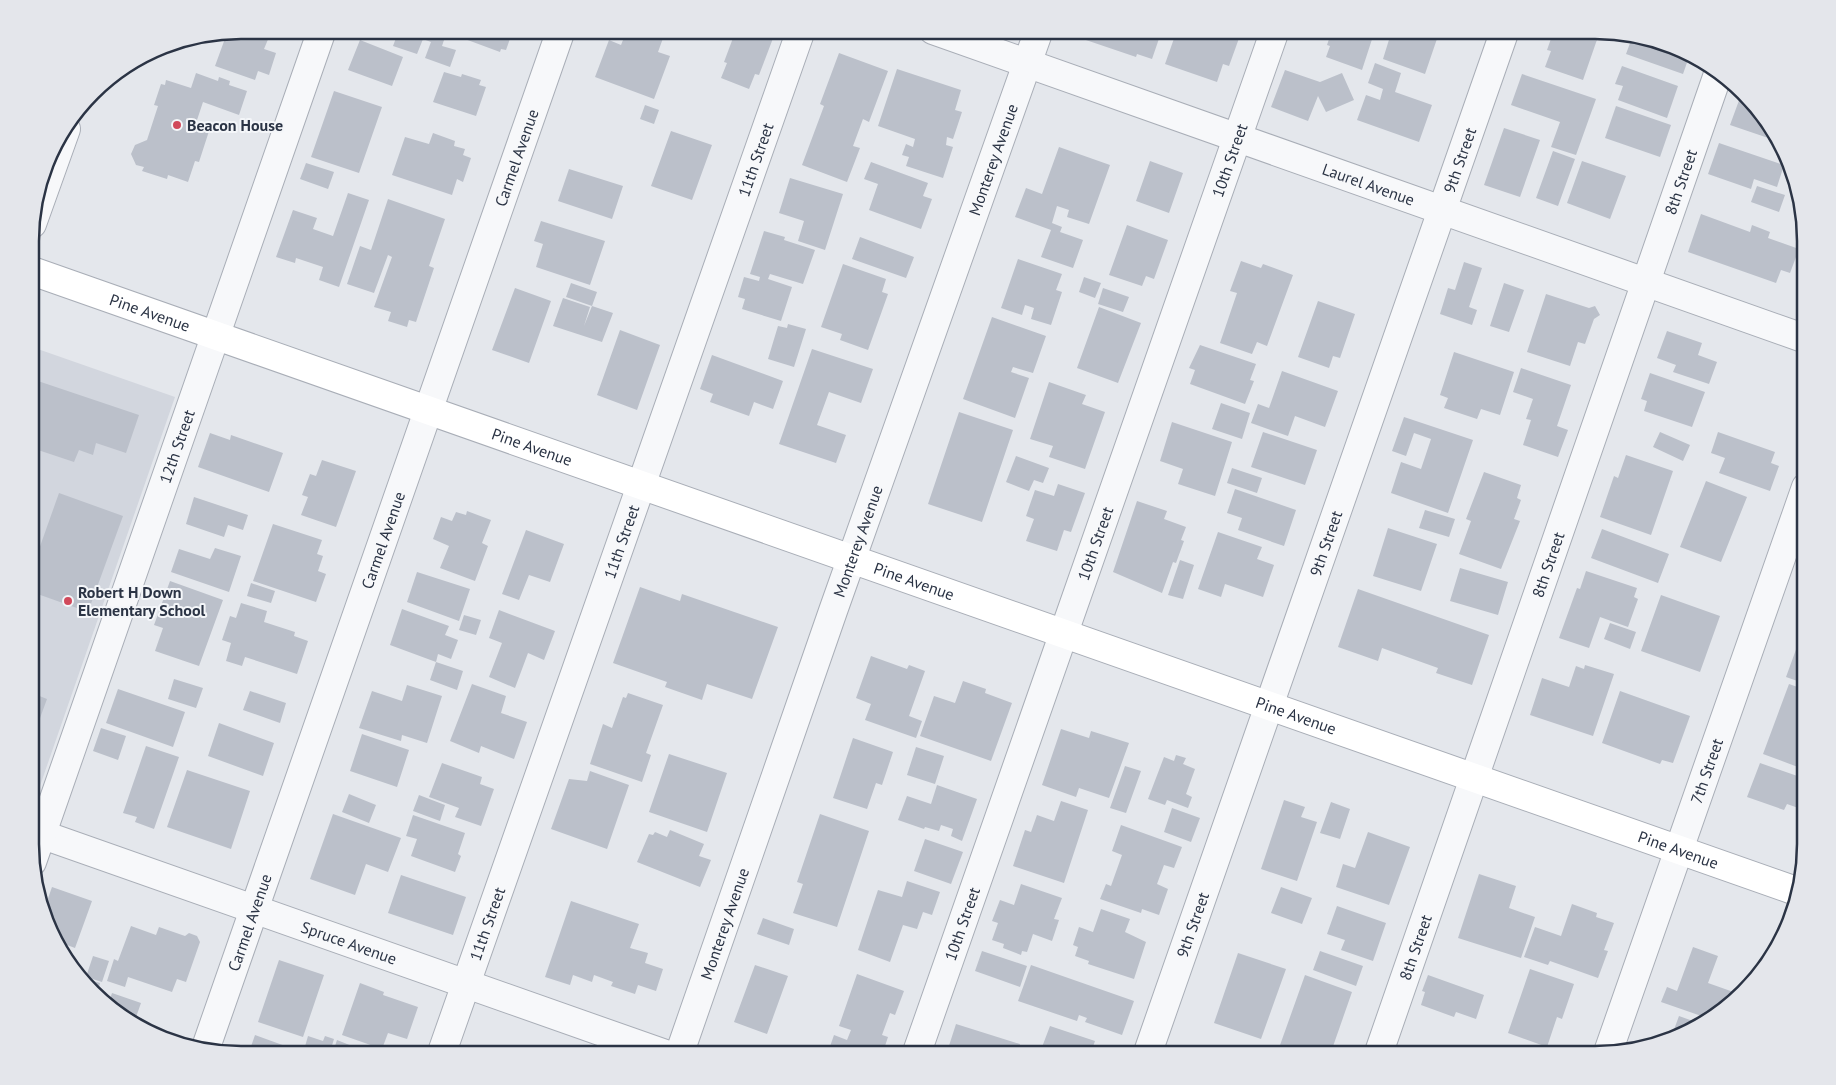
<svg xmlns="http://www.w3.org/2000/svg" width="1836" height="1085" font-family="'PT Sans',sans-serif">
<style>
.built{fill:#d2d6de}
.building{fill:#bbc0ca}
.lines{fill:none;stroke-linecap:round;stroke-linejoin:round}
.street-casing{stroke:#a9aeb7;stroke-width:30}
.secondary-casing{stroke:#a9aeb7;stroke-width:30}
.street{stroke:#f7f8fa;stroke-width:28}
.secondary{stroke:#fff;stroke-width:28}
.poi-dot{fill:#d1495b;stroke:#f4f6f9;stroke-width:2}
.labels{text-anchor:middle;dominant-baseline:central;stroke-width:4;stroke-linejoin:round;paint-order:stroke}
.poi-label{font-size:16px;font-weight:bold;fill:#2b3445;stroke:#f4f6f9;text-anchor:start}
.street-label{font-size:16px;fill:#2b3445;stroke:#f4f6f9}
.rim{fill:none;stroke:#2b3445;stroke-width:2.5}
</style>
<rect width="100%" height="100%" fill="#e4e7ec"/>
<path class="built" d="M32,347L175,397L33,806L32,805Z"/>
<path class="building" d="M240,30H248L269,37L264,49L276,53L269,75L258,71L255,80L215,66L227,33Z
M399,30L447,31L442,46L456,50L450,67L425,58L431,42L423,39L417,54L393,46Z
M451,30H517L515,34L512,33L506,50L501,49L500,52L454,35L455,32Z
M627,30H666L658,52L670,56L654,99L595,77L609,40L621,45Z
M736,30H767L775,33L759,75L755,74L749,89L721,78L727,63L724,62Z
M1083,30H1162L1152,59L1137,54L1136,57L1080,38Z
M1177,30H1242L1229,66L1223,64L1217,82L1165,64Z
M1332,30H1375L1362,70L1326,57L1330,46L1327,45Z
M1392,30H1440L1425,74L1383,59Z
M1554,30L1600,31L1583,80L1545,67L1551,51L1547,50Z
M1633,35L1650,37L1690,54L1683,74L1626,54Z
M360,40L403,57L392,86L348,70Z
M839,53L888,71L869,122L863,119L853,146L860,148L847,182L802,165L824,106L820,104Z
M1375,63L1401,73L1395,92L1432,105L1419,142L1357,120L1366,95L1380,100L1383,89L1368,83Z
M1622,66L1678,86L1667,118L1618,100L1623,86L1615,84Z
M897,69L961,90L955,110L962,112L953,139L947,137L946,145L953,147L943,178L906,166L909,157L902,155L906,144L913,147L915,139L878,126Z
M1285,70L1320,82L1342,73L1354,100L1326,112L1318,96L1308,121L1271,107Z
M444,72L461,77L462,74L481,80L479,85L486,87L476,116L433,102Z
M196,73L218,81L219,77L230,81L229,85L247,91L239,115L203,102L196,123L210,128L199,162L195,161L188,182L168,175L167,179L142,171L144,167L136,165L131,154L135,145L147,140L158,106L154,105L161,84L165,85L166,80L191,88Z
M1522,74L1596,99L1576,155L1551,147L1560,122L1511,105Z
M334,91L382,107L359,173L311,157Z
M1741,95L1771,124L1780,142L1730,125Z
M645,105L659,110L654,124L640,119Z
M1616,106L1671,125L1660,157L1605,138Z
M1504,128L1540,140L1520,197L1484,185Z
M671,131L712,145L692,200L651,186Z
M433,133L455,141L454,146L465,149L463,155L471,158L463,182L457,179L452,195L392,175L405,137L429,144Z
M1719,143L1784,165L1777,187L1754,179L1751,189L1708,174Z
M1059,147L1110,165L1089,224L1067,217L1069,210L1057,206L1052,223L1062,227L1060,232L1083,240L1073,268L1041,257L1051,230L1015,217L1026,188L1042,194Z
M1553,151L1575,159L1558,206L1536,198Z
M1150,161L1183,173L1169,213L1136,201Z
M1582,161L1626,176L1610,219L1567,203Z
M871,162L928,183L923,196L932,199L921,229L869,210L878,184L864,179Z
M306,163L334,172L328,189L300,179Z
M569,169L623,186L612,219L558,201Z
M790,178L843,194L825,250L798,241L804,221L779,213Z
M1757,186L1785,195L1779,212L1751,202Z
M348,193L369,200L339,287L319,280L323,267L296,258L295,263L276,257L293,210L317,218L313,229L333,236Z
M388,199L445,219L429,266L434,268L416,322L409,320L407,327L388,321L391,312L374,307L392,257L388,255L374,293L347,284L360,246L371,250Z
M1701,214L1750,232L1752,225L1770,232L1768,238L1799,249L1790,273L1781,270L1776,283L1688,252Z
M541,221L605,241L590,285L536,267L543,244L534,241Z
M1127,225L1168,240L1154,279L1146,276L1142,286L1109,275Z
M764,231L785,237L784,240L815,250L803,284L770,274L768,279L792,287L781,321L742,309L745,299L738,297L744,277L759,281L760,277L750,274Z
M860,237L914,257L906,278L852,259Z
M1018,259L1062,274L1056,290L1062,292L1051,325L1031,319L1034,308L1025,305L1022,315L1001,308Z
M1241,261L1261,268L1263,264L1293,275L1267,346L1257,342L1252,354L1220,343L1237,293L1230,291Z
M1464,262L1482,268L1469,307L1477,310L1472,325L1440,314L1448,288L1455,290Z
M843,264L886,279L882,292L888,294L868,350L840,340L842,334L821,327Z
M1084,277L1101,283L1095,298L1079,292Z
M571,283L597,292L592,306L566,297Z
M1504,283L1524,290L1509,332L1490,326Z
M515,288L551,301L529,363L492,350Z
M1103,288L1129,297L1123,312L1098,304Z
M1546,294L1589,308L1595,306L1600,315L1594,319L1585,344L1578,342L1570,366L1527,352Z
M563,298L590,307L584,326L592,306L613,313L602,342L553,326Z
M1318,301L1355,314L1340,358L1333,356L1329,368L1298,357Z
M1099,307L1141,323L1118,383L1077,368Z
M992,317L1046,336L1033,373L1013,367L1011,372L1029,378L1015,418L963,399Z
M788,324L806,329L794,367L768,359L778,326L787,328Z
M620,330L660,345L637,410L597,395Z
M1667,331L1702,343L1698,355L1717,362L1709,384L1673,372L1676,365L1657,358Z
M1200,345L1256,364L1250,380L1254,381L1245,404L1190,384L1195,370L1189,368Z
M812,349L873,369L861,403L829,392L817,425L846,435L836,463L779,444Z
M1454,352L1514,372L1500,415L1481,409L1477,419L1444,408L1448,398L1440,395Z
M712,355L783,381L773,409L754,402L749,416L710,402L713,394L700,389Z
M1521,368L1571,385L1557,426L1568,430L1558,457L1523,445L1531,420L1526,419L1533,399L1513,392Z
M1282,371L1338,391L1325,427L1295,416L1288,436L1251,423L1258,404L1269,408Z
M1650,373L1705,392L1692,427L1644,411L1647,401L1641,399Z
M32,379L139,415L126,453L96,443L93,455L79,450L74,462L32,448Z
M1049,382L1086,395L1082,404L1105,412L1085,469L1049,457L1053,446L1030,439Z
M1221,403L1250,413L1242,439L1212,429Z
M959,412L1013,430L982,522L928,504Z
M1404,417L1473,440L1448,513L1391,493L1401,462L1421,469L1431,439L1414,433L1406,456L1392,451Z
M1172,422L1232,442L1215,496L1178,484L1183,469L1160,461Z
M1263,432L1317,450L1305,485L1251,467Z
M1660,432L1690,445L1683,461L1653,447Z
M1718,432L1775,452L1771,463L1779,466L1770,491L1719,473L1725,458L1711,453Z
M210,433L230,440L231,435L283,453L269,492L198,467Z
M1626,455L1673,471L1651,535L1600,517L1614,476L1618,478Z
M1016,456L1049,468L1043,483L1034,480L1029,491L1006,482Z
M322,460L356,471L336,527L301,515L308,497L302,495L310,474L316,476Z
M1232,468L1262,478L1257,493L1227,483Z
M1484,472L1521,485L1517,498L1521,500L1514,519L1520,521L1501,569L1459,554L1471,521L1466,519Z
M1706,481L1747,497L1721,562L1680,547Z
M1058,484L1085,493L1071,532L1064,530L1057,551L1026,541L1034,519L1026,516L1035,490L1054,496Z
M1235,489L1296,510L1284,546L1238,530L1242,518L1227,513Z
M59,493L123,516L88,612L32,592V569Z
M194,497L248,515L243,530L228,525L224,537L186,524Z
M1137,501L1167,511L1164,519L1186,527L1181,540L1184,541L1176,563L1173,562L1162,593L1113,572Z
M1425,510L1455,519L1449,537L1419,528Z
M467,511L491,520L482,543L488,546L475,581L440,568L449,546L433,539L441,517L452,521L456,512L466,515Z
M273,524L322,540L317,554L323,556L318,571L326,574L316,602L253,581Z
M1388,528L1437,544L1421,591L1373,576Z
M1602,529L1669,554L1658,583L1591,558Z
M526,530L564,544L550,582L529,575L519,600L502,594Z
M1218,532L1262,547L1257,559L1274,565L1263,597L1225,584L1221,597L1198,589Z
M215,548L241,556L229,592L171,572L179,549L210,559Z
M1180,560L1194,565L1183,599L1168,595Z
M1460,568L1508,582L1498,615L1450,601Z
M1586,571L1637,588L1634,597L1638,599L1628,627L1600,617L1589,648L1559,638L1577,588L1580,589Z
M417,572L470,589L459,621L407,602Z
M170,581L223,600L199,666L155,651L163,628L154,625Z
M251,583L275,591L271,603L247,596Z
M640,587L680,601L682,594L778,627L752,699L707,684L702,700L665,687L667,682L613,663Z
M1358,589L1489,635L1472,685L1436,673L1438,668L1382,648L1378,661L1338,647Z
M1661,595L1720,616L1700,672L1641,651Z
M241,603L267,611L264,622L295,632L294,636L308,641L297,674L245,657L242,666L226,661L231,643L222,640L230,616L236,618Z
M402,609L449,626L445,635L458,640L451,659L438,654L436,662L390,645Z
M499,610L555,631L544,660L528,653L515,688L489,677L502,643L489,638Z
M1805,614H1806V642L1796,639Z
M464,615L481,620L476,635L459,630Z
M1610,623L1636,632L1630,649L1604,639Z
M1798,644L1806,647V684L1786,677Z
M871,656L907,669L909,665L925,671L909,716L922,721L916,738L865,720L871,704L856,698Z
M436,662L463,671L457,690L430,680Z
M1585,665L1614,674L1593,736L1530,715L1542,678L1569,687L1576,666L1584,669Z
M174,679L203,688L196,708L168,699Z
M963,681L986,689L985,693L1012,703L991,761L920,736L934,696L955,703Z
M472,684L506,696L501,713L527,722L514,759L481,746L479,753L450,741Z
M1789,684L1806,690V770L1763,754Z
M407,685L442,696L427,743L402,735L401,741L359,728L372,691L402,701Z
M118,689L185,712L173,747L106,723Z
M250,691L286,703L280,723L243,710Z
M1620,691L1690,716L1673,763L1662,760L1660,764L1602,743Z
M32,693L47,699L32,740Z
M628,693L663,705L646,753L651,755L642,782L590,764L603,724L612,728L623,697L626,698Z
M219,723L274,743L263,776L208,756Z
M101,728L126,736L118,760L93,751Z
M1061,729L1089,738L1091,731L1129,743L1109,798L1079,788L1076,797L1042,785Z
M362,734L409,750L397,787L350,771Z
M853,738L893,752L882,785L876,783L867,809L833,798Z
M146,746L179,757L154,829L135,822L137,817L123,813Z
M916,747L944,756L935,784L907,775Z
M669,754L727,773L707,832L649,812Z
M1176,755L1186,758L1183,764L1195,769L1186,794L1192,797L1188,808L1167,800L1165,805L1148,799L1164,757L1174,761Z
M442,763L482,777L480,784L494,789L481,826L455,817L459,808L429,797Z
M1760,763L1806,779L1804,810L1787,804L1784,810L1747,797Z
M1125,766L1141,771L1126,813L1110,808Z
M187,770L250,791L231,849L167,827Z
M590,771L629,785L607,849L551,829L569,779L587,781Z
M937,785L977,799L962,841L951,836L953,829L941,825L939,831L925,827L924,829L898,820L907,796L931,804Z
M349,794L376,805L369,823L342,812Z
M419,795L445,805L440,821L413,811Z
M1284,800L1305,807L1301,817L1317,822L1297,881L1261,869Z
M1061,801L1088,810L1064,883L1013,866L1025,830L1031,832L1037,815L1054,821Z
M1331,802L1350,809L1340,839L1320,833Z
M1172,808L1200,818L1191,842L1164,832Z
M333,814L401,838L388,872L366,864L355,895L310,879Z
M820,814L869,831L837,927L793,913L803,884L797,882Z
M413,815L465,833L458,854L461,856L455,872L411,856L417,839L406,836Z
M1121,825L1182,847L1174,868L1164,865L1157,884L1168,889L1159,915L1142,909L1141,913L1100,899L1106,884L1111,886L1122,855L1112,851Z
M670,830L704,844L699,856L711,860L700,887L637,862L649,834L653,835L655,832L667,837Z
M1368,832L1410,847L1389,905L1336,887L1343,864L1355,868Z
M925,839L963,852L951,884L914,871Z
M1479,874L1516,886L1509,908L1535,917L1521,958L1458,938Z
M401,875L466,897L453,935L388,913Z
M907,881L940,892L932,915L923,912L917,929L903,925L890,962L858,950L878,890L902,897Z
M1021,884L1062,898L1054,919L1059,920L1052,941L1033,934L1027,952L1022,951L1021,955L1003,948L1004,944L992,940L998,923L992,921L1000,900L1014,905Z
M52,887L92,901L75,948L67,945L63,955L45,907Z
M1281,887L1312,898L1302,924L1271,913Z
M571,901L639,924L630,948L648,953L645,963L663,969L656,991L638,985L635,994L611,986L613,982L594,975L592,982L573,975L570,985L545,977Z
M1572,904L1597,913L1596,917L1614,923L1604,950L1608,951L1598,978L1550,961L1548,965L1524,957L1535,927L1561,936Z
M1337,906L1386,923L1373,961L1341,950L1345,940L1327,934Z
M1101,909L1130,919L1125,932L1146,942L1134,979L1088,964L1089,961L1075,956L1078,947L1073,945L1079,927L1093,932Z
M763,918L794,929L789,945L757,934Z
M131,926L156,935L159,927L185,936L189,933L197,936L200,942L186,982L177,979L172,992L128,977L125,987L107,981L114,959L118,961Z
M1693,947L1718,956L1708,983L1742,995L1710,1019L1661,1002L1667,987L1677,991Z
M982,951L1027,966L1020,987L975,971Z
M1320,951L1363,966L1356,986L1313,970Z
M1238,953L1286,969L1261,1039L1214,1023Z
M93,956L109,961L102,982L86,977Z
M279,960L324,975L303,1037L258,1022Z
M755,965L788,976L767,1034L734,1022Z
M1031,965L1134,1001L1122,1035L1085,1022L1087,1018L1079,1015L1077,1021L1018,1001Z
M1530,969L1574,984L1562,1019L1557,1017L1547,1047L1508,1033Z
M857,974L904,991L895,1015L890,1013L882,1035L888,1037L882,1055H827L834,1035L847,1040L851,1030L839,1026Z
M1305,975L1352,992L1330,1055H1299L1279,1048Z
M1428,975L1484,995L1476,1019L1456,1012L1454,1017L1421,1005L1425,992L1422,991Z
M87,979L100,983L98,992L86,981Z
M360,983L384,992L383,995L418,1007L407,1039L388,1033L382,1049L342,1035Z
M112,993L141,1003L135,1020L123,1016L109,1002Z
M1679,1016L1704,1025L1672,1035Z
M956,1024L1020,1044L1017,1055H946Z
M1050,1026L1095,1041L1090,1055H1039Z
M255,1035L310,1055H248Z
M308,1036L323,1041L325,1036L334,1039L329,1055H320L304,1050Z
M337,1040L367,1052L366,1055H332Z
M1526,1047L1545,1054V1055H1523Z"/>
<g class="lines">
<g class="street-casing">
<g id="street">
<path id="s1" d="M933,30L1806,339"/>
<path d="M32,224L66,129"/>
<path id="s2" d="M32,831L668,1055"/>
<path id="s3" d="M32,862L322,30"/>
<path id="s4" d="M205,1050L561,30"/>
<path id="s5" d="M441,1055L801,30"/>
<path id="s6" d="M679,1055L833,611L1039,30"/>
<path id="s7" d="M916,1055L1275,30"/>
<path id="s8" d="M1147,1055L1505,30"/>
<path id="s9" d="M1378,1055L1718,74"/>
<path id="s10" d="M1607,1055L1806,487"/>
</g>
</g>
<g class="secondary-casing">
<g id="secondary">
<path id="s11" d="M32,271L1796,891"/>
</g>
</g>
<use href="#street" class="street"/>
<use href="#secondary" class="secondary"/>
</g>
<g class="poi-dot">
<circle cx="177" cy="125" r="5"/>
<circle cx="68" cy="601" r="5"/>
</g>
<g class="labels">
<g class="poi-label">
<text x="187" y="125">Beacon House</text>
<text x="78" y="592">Robert H Down<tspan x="78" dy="18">Elementary School</tspan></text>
</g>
<g class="street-label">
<text stroke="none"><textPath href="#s4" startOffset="945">Carmel Avenue</textPath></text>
<text stroke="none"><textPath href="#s5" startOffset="949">11th Street</textPath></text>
<text stroke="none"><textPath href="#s6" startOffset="949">Monterey Avenue</textPath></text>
<text stroke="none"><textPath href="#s7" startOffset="948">10th Street</textPath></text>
<text stroke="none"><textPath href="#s8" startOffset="948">9th Street</textPath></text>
<text stroke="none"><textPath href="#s9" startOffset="924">8th Street</textPath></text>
<text stroke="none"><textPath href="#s1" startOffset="462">Laurel Avenue</textPath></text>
<text stroke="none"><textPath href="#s11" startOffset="125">Pine Avenue</textPath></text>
<text stroke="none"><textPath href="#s3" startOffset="440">12th Street</textPath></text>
<text stroke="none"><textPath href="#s11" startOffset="530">Pine Avenue</textPath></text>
<text stroke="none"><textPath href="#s4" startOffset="540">Carmel Avenue</textPath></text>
<text stroke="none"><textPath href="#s5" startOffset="544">11th Street</textPath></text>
<text stroke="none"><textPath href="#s6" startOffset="544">Monterey Avenue</textPath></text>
<text stroke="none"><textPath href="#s7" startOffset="542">10th Street</textPath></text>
<text stroke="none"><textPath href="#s8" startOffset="542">9th Street</textPath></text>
<text stroke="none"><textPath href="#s9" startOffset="519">8th Street</textPath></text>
<text stroke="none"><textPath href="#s11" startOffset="935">Pine Avenue</textPath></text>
<text stroke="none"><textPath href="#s11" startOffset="1340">Pine Avenue</textPath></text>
<text stroke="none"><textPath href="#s10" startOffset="301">7th Street</textPath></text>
<text stroke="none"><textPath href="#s11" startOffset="1745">Pine Avenue</textPath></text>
<text stroke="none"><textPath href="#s4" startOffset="135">Carmel Avenue</textPath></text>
<text stroke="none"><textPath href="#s6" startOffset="139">Monterey Avenue</textPath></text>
<text stroke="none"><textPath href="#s5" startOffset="139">11th Street</textPath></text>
<text stroke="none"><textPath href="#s7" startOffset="139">10th Street</textPath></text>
<text stroke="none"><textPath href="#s8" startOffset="138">9th Street</textPath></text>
<text stroke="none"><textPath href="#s2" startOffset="336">Spruce Avenue</textPath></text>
<text stroke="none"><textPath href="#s9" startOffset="114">8th Street</textPath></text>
</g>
</g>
<path d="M0 0H1836V1085H0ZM241 39H1595A202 202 0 0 1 1797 241V844A202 202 0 0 1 1595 1046H241A202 202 0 0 1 39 844V241A202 202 0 0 1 241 39Z" fill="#e4e6eb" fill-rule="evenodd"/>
<path class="rim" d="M241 39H1595A202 202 0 0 1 1797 241V844A202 202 0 0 1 1595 1046H241A202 202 0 0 1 39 844V241A202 202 0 0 1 241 39Z"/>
</svg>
